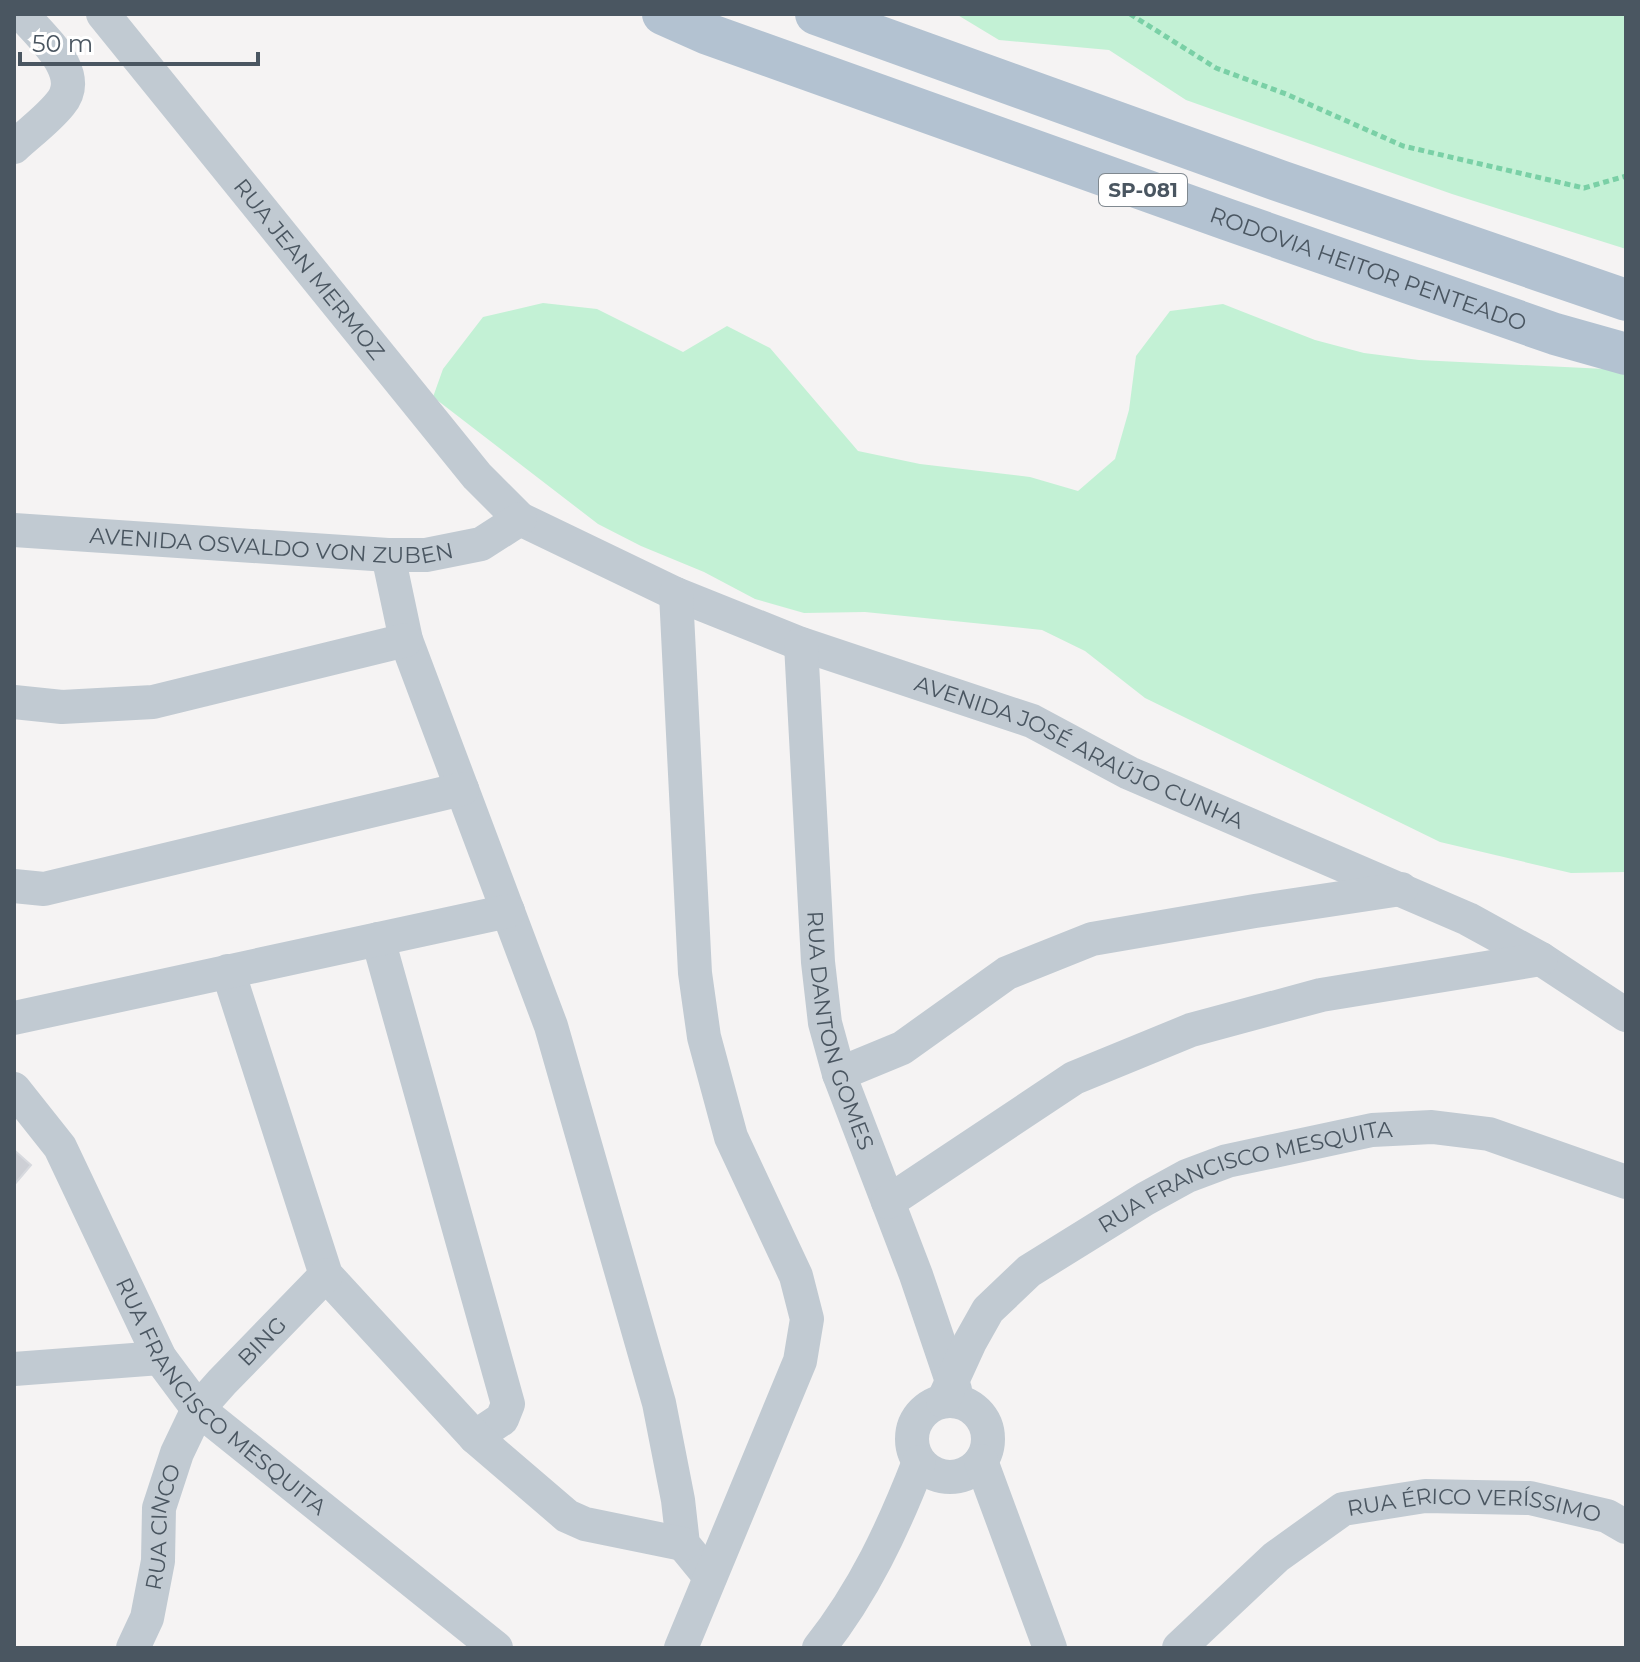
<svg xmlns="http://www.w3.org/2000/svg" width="1640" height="1662" font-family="Montserrat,sans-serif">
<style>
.green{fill:#c3f1d5}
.building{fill:#cdcfd5;stroke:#d7d9de;stroke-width:2}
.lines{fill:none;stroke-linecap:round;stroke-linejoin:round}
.path{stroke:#7ad0a6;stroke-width:5;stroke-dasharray:6 4;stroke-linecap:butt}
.minor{stroke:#c1cad2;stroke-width:34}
.major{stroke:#b3c2d1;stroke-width:42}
.labels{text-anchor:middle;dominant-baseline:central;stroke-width:6;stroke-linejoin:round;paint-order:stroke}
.shield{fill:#fff;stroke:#808990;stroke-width:2}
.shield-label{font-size:20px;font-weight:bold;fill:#4a5661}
.street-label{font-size:22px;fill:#4a5661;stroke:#fff}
</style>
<rect width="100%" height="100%" fill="#f5f3f3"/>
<path class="green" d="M956,14H1626V249L1452,194L1186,100L1109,50L999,40Z
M543,303L597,309L683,352L727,326L770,348L858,451L920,464L1030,477L1078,491L1115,459L1129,410L1136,356L1170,311L1223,304L1315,340L1364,353L1419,360L1626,370V872L1571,873L1440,842L1145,698L1085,651L1042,630L865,612L804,613L755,599L704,572L641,546L598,524L433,397L443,369L483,317Z"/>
<path class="building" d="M14,1150L31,1165L14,1185Z"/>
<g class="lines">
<path class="path" d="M1130,14L1216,68L1286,94L1403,146L1584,188L1626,176"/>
<g class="minor">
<path id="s1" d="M103,14L477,476L520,519L676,594L801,644L1032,721L1129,773L1468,919L1541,959L1626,1015"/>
<path d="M14,147C29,133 47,120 60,104C86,73 41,37 22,14"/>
<path id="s2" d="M14,530L388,555H426L481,544L520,519"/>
<path d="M388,555L406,640L551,1026L659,1403L678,1500L683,1544L710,1577"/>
<path d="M676,594L695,973L704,1037L731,1137L796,1276L807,1319L800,1361L681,1648"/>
<path id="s3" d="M801,644L818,962L825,1023L839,1074L916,1275L955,1390"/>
<path d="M14,702L62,707L153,702L406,640"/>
<path d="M14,886L44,889L462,789"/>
<path d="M378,939L508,1404L502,1419L475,1437"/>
<path d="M228,971L326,1275L475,1437L567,1516L585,1524L683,1544"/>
<path d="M14,1018L508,911"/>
<path d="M839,1074L902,1048L1007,973L1092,939L1255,911L1401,889"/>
<path id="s4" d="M14,1089L60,1147L160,1358L198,1409L496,1648"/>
<path d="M888,1202L1074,1078L1191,1030L1321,995L1541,959"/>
<path d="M14,1369L160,1358"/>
<circle cx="950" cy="1439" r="38"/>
<path id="s5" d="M943,1401L970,1342L988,1310L1029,1271L1145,1199L1187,1176L1227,1161L1372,1130L1432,1127L1489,1134L1626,1182"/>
<path d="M981,1461L1050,1648"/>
<path id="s6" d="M133,1648L147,1618L158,1561L159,1508L177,1453L198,1409L222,1382L326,1275"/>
<path d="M819,1648C864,1591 893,1529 919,1462"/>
<path id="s7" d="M1179,1648L1276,1557L1343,1509L1425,1496L1530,1498L1607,1516L1626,1527"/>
</g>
<g class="major">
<path id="s8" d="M663,14L708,34L1226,219L1555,334L1626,354"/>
<path d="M816,14L1280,181L1626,300"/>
</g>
</g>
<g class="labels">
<rect class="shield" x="1099" y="174" width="88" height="32" rx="6"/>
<g class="shield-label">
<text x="1143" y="190">SP-081</text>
</g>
<g class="street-label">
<text stroke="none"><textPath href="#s1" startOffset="328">RUA JEAN MERMOZ</textPath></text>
<text stroke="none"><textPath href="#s8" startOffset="750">RODOVIA HEITOR PENTEADO</textPath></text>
<text stroke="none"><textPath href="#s2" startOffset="258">AVENIDA OSVALDO VON ZUBEN</textPath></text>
<text stroke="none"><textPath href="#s1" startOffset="1262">AVENIDA JOSÉ ARAÚJO CUNHA</textPath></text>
<text stroke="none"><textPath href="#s3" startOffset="390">RUA DANTON GOMES</textPath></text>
<text stroke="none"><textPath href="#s5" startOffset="398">RUA FRANCISCO MESQUITA</textPath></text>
<text stroke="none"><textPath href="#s6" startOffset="344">BING</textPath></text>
<text stroke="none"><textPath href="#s4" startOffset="376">RUA FRANCISCO MESQUITA</textPath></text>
<text stroke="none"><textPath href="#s7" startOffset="348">RUA ÉRICO VERÍSSIMO</textPath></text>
<text stroke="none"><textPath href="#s6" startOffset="126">RUA CINCO</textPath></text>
</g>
</g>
<rect width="1640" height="1662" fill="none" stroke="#4a5661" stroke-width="32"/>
<path d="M20 52v12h238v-12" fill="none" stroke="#4a5661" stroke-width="4"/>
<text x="32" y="52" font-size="24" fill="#4a5661" stroke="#ffffff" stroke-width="6" paint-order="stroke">50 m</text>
</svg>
